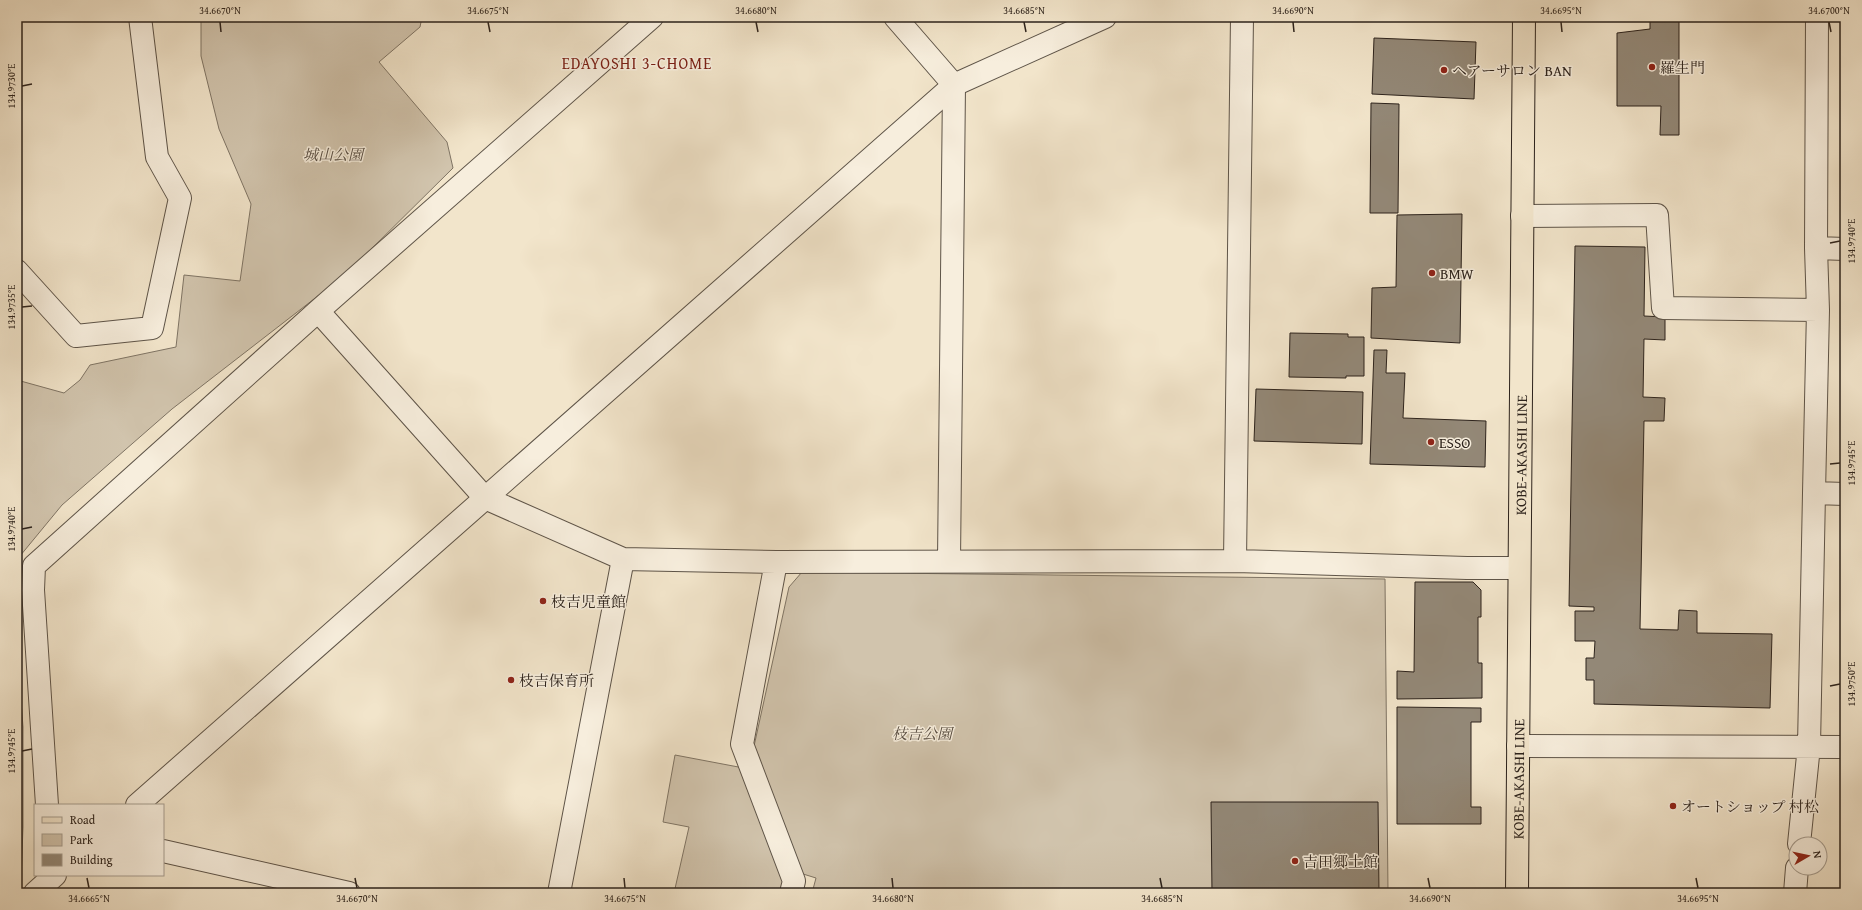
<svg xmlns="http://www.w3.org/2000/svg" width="1862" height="910" font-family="'Gentium Book Plus','Noto Serif JP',serif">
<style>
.green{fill:#d1c4ad;stroke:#7f7464}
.building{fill:#938877;stroke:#2d231c}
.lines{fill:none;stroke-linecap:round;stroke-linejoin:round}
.minor-casing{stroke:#5e5448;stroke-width:24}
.tertiary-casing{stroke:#5e5448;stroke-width:24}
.primary-casing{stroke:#2d231c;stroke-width:24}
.minor{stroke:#f7eedd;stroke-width:22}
.tertiary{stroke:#f7eedd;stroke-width:22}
.primary{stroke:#f2e5cb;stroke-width:22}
.ticks{fill:none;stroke:#2d231c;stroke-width:1.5}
.poi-dot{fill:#8f2418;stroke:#f7eedd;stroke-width:1.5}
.labels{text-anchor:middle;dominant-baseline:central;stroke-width:3;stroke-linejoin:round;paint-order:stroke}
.poi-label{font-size:15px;fill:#2d231c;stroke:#f7eedd;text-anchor:start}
.park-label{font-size:15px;font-style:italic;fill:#564b40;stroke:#f7eedd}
.street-label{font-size:15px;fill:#2d231c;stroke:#f7eedd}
.neighbourhood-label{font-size:16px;letter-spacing:1px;fill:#7a1f14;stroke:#f7eedd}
.neatline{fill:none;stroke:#2d231c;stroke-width:1.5}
.ticks-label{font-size:10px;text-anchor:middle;fill:#2d231c}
</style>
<rect width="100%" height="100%" fill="#f2e5cb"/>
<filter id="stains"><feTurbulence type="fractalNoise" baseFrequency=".005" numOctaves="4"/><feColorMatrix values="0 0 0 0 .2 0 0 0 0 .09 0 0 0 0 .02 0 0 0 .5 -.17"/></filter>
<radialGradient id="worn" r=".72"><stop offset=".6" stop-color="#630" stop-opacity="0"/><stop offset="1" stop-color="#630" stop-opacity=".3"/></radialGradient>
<path class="green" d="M201,17H422L420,27L379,62L447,142L453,168L345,275L172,409L62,505L20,556L17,576V380L64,393L80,380L90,365L176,347L184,275L240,281L251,204L219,129L201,56Z
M802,572L1385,579L1388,893H812L816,878L787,869L782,893H674L689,827L663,822L675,755L749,769L789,587Z
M17,648L23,727V827L21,880L17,883Z"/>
<path class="building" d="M1650,17H1679V135H1660L1661,106H1617V33L1650,29Z
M1374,38L1476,42L1474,99L1372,94Z
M1371,103L1399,104L1398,213H1370Z
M1462,214L1460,343L1371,338L1372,288L1396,287L1397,215Z
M1575,246L1645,247L1644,316L1665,317V340L1644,339L1643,397L1665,398L1664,421H1644L1640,629L1678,630L1679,610L1697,611V633L1772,634L1770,708L1594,704V680H1586V658H1594L1595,641H1575V611H1594V607L1569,606Z
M1290,333L1348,334V337H1364V376H1346V378L1289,377Z
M1374,350H1387L1386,373H1405L1403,418L1486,421L1485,467L1370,464Z
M1256,389L1363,392L1362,444L1254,441Z
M1415,582H1473L1481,590V617H1478V663H1482V698L1397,699V671L1414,672Z
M1397,707L1481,708V722H1471V807H1481V824H1397Z
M1211,802H1378L1379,893H1212Z"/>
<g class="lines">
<g class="minor-casing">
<path id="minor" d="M895,17L954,85L949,561
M1522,216L1657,215L1663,308L1818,310
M1816,248L1845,249
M17,271L76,336L152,328L180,198L157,157L140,17
M318,311L485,498L623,559L776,562L1235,561L1467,568H1519
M1814,493L1845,494
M1235,561L1242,17
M776,562L742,744L794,881L791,893
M1518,746L1845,747
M47,805L33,590L34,566L318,311L652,17
M1799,844L1809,746L1814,493L1818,310L1816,248L1817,17
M163,851L349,893
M559,893L623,559
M1795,893L1797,868"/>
</g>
<g class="tertiary-casing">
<path id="tertiary" d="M137,805L954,85L1105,17
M35,893L55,875"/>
</g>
<g class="primary-casing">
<g id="primary">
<path id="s1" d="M1517,893L1524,17"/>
</g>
</g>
<use href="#minor" class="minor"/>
<use href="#tertiary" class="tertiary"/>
<use href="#primary" class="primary"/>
</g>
<path class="ticks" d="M220,22L221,32M488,22L490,32M756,22L758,32M1024,22L1026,32M1293,22L1294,32M1561,22L1562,32M1829,22L1831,32M22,86L32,84M1830,243L1840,241M22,307L32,306M1830,464L1840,463M22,529L32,527M1830,686L1840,684M22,751L32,749M87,878L89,888M355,878L357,888M624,878L625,888M892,878L893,888M1160,878L1162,888M1428,878L1430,888M1696,878L1698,888"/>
<g class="poi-dot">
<circle cx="1652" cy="67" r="4"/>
<circle cx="1444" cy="70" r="4"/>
<circle cx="1432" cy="273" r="4"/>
<circle cx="1431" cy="442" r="4"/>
<circle cx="543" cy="601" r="4"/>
<circle cx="511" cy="680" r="4"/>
<circle cx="1673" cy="806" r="4"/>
<circle cx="1295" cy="861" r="4"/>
</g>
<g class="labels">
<g class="poi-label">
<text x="1660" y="67">羅生門</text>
<text x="1452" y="70">ヘアーサロン BAN</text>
<text x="1440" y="273">BMW</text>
<text x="1439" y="442">ESSO</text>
<text x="551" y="601">枝吉児童館</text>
<text x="519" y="680">枝吉保育所</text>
<text x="1681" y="806">オートショップ 村松</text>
<text x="1303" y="861">吉田郷土館</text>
</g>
<g class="park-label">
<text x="333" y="154">城山公園</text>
<text x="922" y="733">枝吉公園</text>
</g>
<g class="street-label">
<text stroke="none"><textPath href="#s1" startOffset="438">KOBE-AKASHI LINE</textPath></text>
<text stroke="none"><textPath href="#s1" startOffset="114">KOBE-AKASHI LINE</textPath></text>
</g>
<g class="neighbourhood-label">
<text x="637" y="63">EDAYOSHI 3-CHOME</text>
</g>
</g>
<rect width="1862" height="910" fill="none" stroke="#f2e5cb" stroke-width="44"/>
<rect x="34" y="804" width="130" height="72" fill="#f7eedd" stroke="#a69d90"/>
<rect x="42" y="817" width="20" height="6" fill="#f2e5cb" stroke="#a69d90"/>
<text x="70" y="824" font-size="12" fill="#2d231c">Road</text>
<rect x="42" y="834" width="20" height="12" fill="#d1c4ad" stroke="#a69d90"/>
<text x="70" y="844" font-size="12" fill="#2d231c">Park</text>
<rect x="42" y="854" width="20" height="12" fill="#938877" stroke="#a69d90"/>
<text x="70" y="864" font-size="12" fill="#2d231c">Building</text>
<g transform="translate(1808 856) rotate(81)"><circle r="19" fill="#f7eedd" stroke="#a69d90"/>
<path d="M0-3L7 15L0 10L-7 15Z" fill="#8f2418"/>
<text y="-6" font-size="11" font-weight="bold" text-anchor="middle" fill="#2d231c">N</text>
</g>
<rect x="22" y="22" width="1818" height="866" class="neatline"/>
<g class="ticks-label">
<text x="220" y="14">34.6670°N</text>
<text x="488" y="14">34.6675°N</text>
<text x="756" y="14">34.6680°N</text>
<text x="1024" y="14">34.6685°N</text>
<text x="1293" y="14">34.6690°N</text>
<text x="1561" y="14">34.6695°N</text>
<text x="1829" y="14">34.6700°N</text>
<text transform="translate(11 86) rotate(-90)" y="4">134.9730°E</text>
<text transform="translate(1851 241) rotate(-90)" y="4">134.9740°E</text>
<text transform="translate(11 307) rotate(-90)" y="4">134.9735°E</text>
<text transform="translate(1851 463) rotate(-90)" y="4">134.9745°E</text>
<text transform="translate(11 529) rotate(-90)" y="4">134.9740°E</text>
<text transform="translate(1851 684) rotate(-90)" y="4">134.9750°E</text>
<text transform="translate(11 751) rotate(-90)" y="4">134.9745°E</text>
<text x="89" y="902">34.6665°N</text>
<text x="357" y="902">34.6670°N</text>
<text x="625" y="902">34.6675°N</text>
<text x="893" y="902">34.6680°N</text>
<text x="1162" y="902">34.6685°N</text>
<text x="1430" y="902">34.6690°N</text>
<text x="1698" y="902">34.6695°N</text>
</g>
<rect width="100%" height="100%" filter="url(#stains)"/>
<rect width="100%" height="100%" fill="url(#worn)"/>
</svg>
